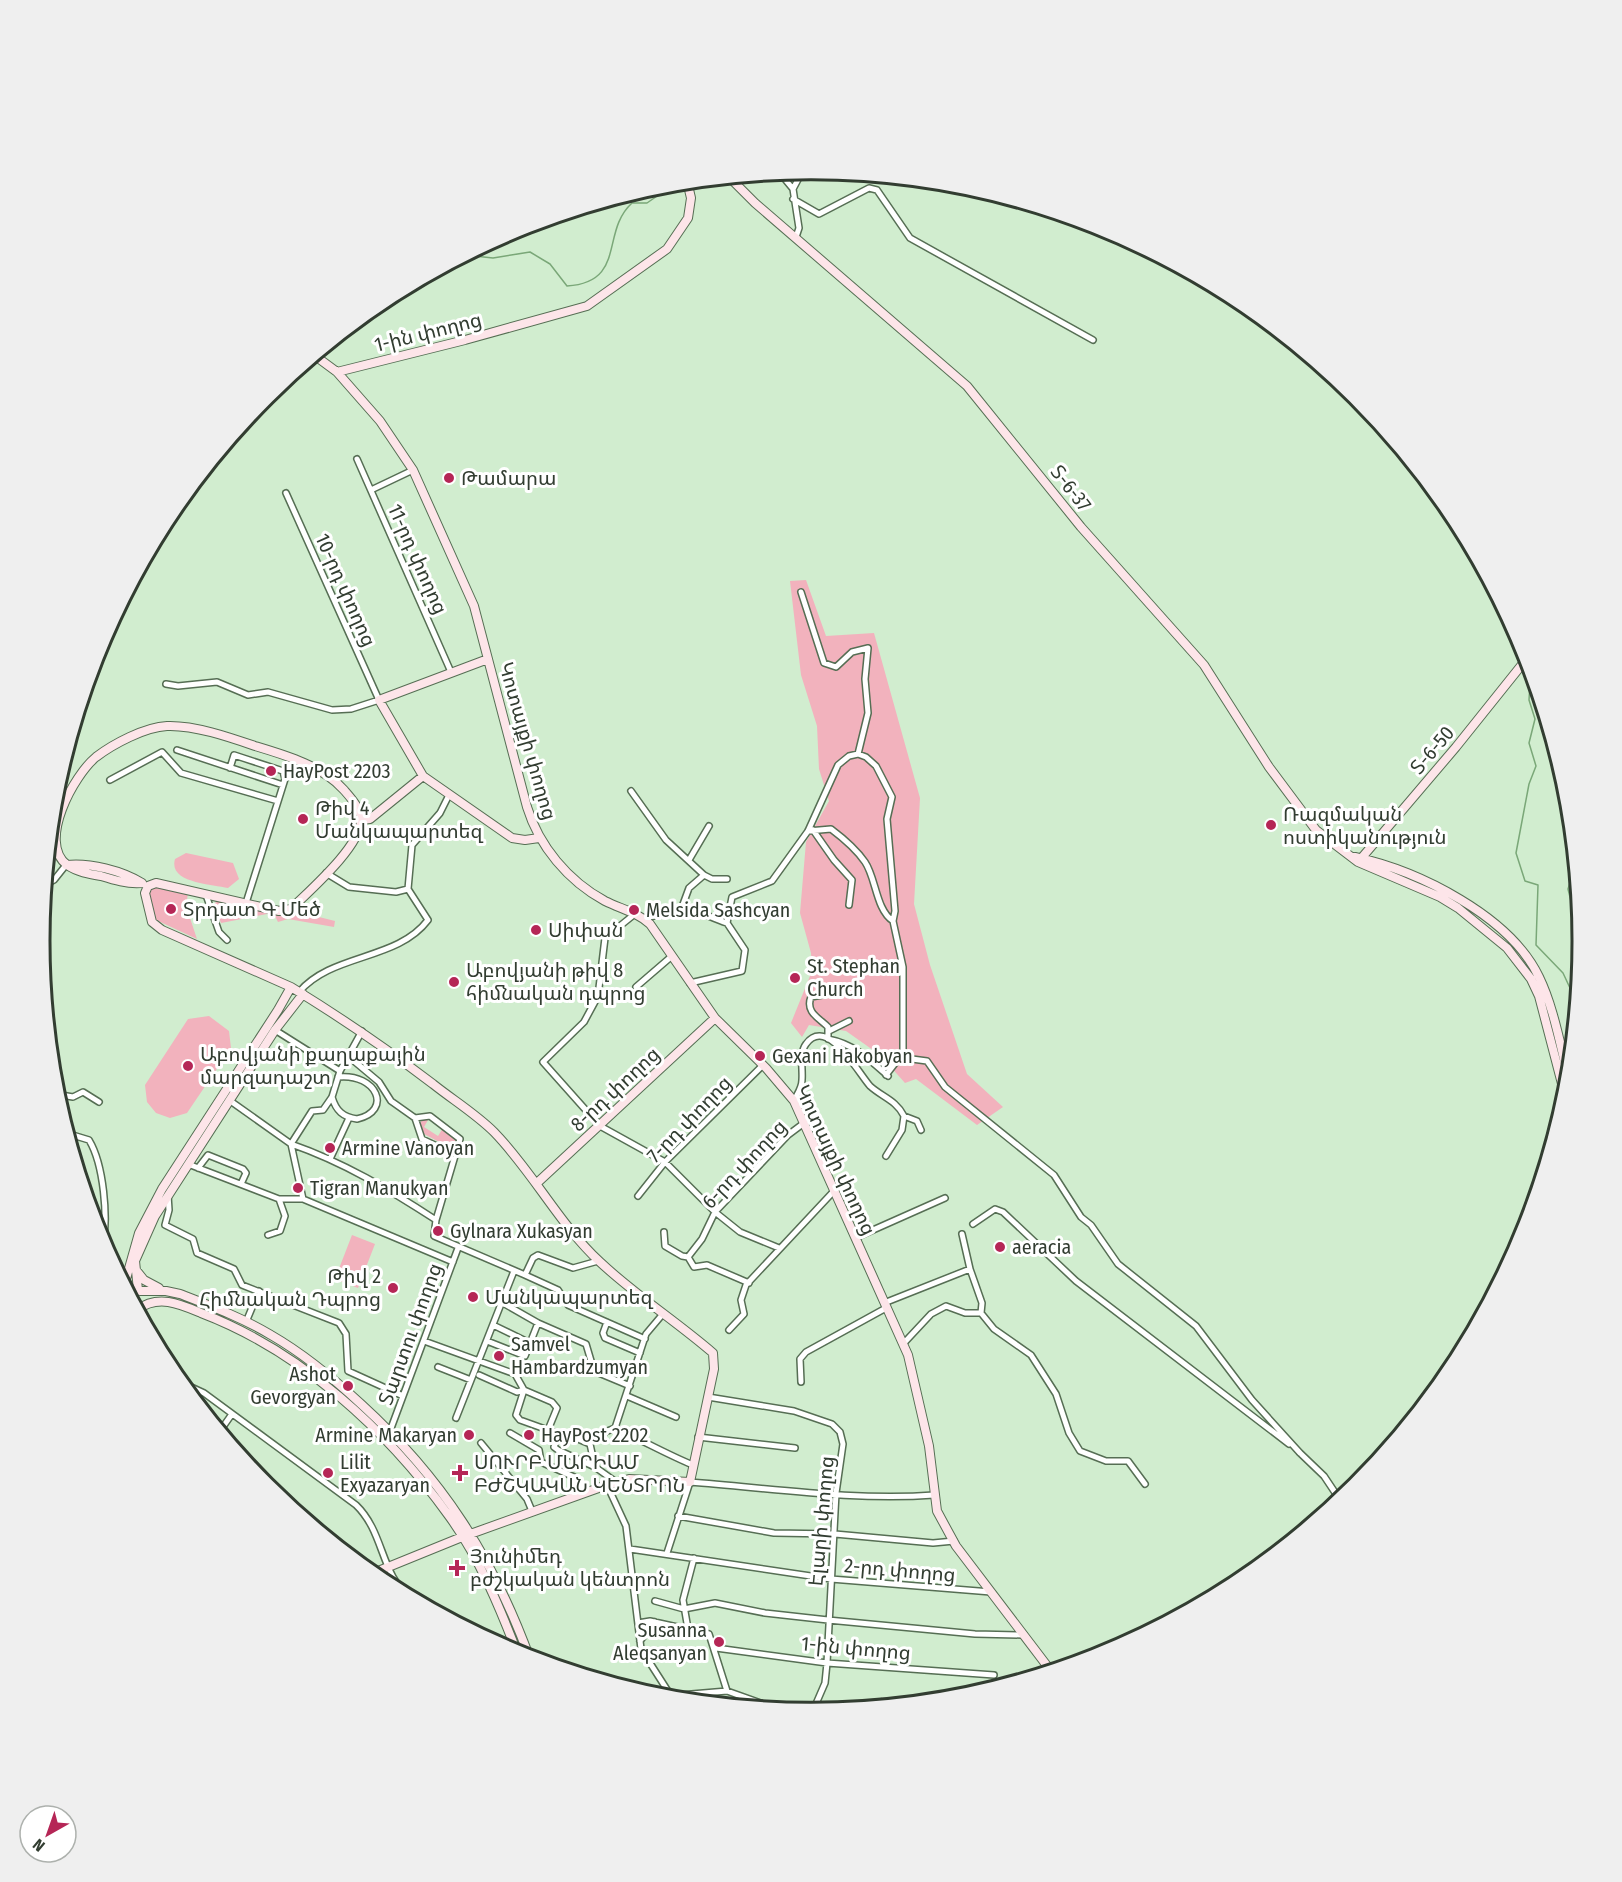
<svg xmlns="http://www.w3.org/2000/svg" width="1622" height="1882" font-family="'Fira Sans Condensed','Noto Sans Armenian',sans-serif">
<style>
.green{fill:#f2b2bd}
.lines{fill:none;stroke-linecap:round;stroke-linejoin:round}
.stream{stroke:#7aa778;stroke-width:1.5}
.street-casing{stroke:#566e54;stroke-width:8}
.secondary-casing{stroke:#566e54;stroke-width:10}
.street{stroke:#fff;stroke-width:5}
.secondary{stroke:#fde5e9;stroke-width:8}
.poi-dot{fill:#b52656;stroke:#fff;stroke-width:2}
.labels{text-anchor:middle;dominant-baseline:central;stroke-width:6;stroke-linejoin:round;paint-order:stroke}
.street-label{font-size:20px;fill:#323d31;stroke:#fff}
.poi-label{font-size:20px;fill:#323d31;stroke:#fff;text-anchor:start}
.rim{fill:none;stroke:#323d31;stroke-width:3}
</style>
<rect width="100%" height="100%" fill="#d1edcf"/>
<path class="green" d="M806,580L826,636L874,633L920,798L914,904L930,965L967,1074L1003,1107L977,1125L916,1079L905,1083L880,1055L846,1031L809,1025L802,1037L791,1023L812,971L811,953L800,913L806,842L829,801L819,769L817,726L801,675L790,581Z
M186,853L233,863L239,879L228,888C212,884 168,883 175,859Z
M154,886L188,893L186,906L197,939L156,920L148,891Z
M218,900L302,917L315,916L335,921L334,927L288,919L278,922L275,916L267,914L221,923L214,904Z
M283,1009L285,1010L167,1189L136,1249L165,1189Z
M209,1016L229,1031L231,1048L187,1113L170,1118L156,1113L147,1102L145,1085L188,1019Z
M423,1119L428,1120L424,1127L438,1136L443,1128L457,1141L453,1146H447L422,1133L420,1123Z
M352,1235L375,1244L358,1288L335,1279Z"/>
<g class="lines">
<path class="stream" d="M465,255L493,258L530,252L550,264L567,286C627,282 600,232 632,203H647L660,194L659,184
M1531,668L1529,700L1535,719L1529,743L1536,766L1529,784L1516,853L1525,881L1538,885L1536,945L1563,973L1577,1003
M1569,798L1571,824
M1573,843L1571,849L1574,870L1568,889L1575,917L1573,928L1582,948"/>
<g class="street-casing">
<path id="street" d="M779,172L793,189
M793,199L819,214L869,188L877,190L910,238L1093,340
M796,237L799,228L793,189L803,170
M357,459L451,672
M371,490L413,470
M801,592L824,663L836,667L852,652L868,648L865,679L868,713L858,754
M166,684L178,686L217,682L248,695L268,692L332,710L351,709L379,700L286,493
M177,750L283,785
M230,768L234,755L283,771L285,779L246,903
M110,780L162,752L181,773L278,801
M631,791L666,840L704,875L712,879H727
M813,830L834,860L852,880L849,905
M808,831L831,829C843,838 856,849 865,862C876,878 876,910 893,921
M689,860L709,826
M44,885L54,880L66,865
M408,889L412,845L440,813L449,795
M206,895L219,932L227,940
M682,907L689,888L704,875
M636,913L605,938L598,996L584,1022L543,1062L600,1126L665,1162L715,1212L740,1232L779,1248
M644,918L673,912L682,907C698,910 711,918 727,923
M690,983L742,971L745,950L727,923L732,897L772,881L808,831L838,765L849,756L858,754L866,757L876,766L892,797L887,819L895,911L893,921L903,967V1053
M636,987L672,956
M299,992C332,953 397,961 428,920L408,889L396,892L349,887L326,873
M839,992L811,997C805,1012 819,1018 828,1027V1039C854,1044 869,1059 888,1076
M275,1030L340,1071
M362,1031L340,1071L332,1097L323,1110L312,1111L291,1144C343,1162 390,1190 436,1220
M829,1031L849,1021
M348,1056L379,1082L391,1101L415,1118L430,1116L460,1139L436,1220L434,1236L525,1275L533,1258L538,1255L573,1268L598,1261
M886,1075L903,1053L912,1059L927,1061L945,1087L1054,1175L1081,1217L1091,1225L1118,1264L1196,1326L1252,1400L1300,1453
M55,1094L73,1097L83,1092L99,1102
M332,1097C336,1111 343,1117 357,1119C393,1111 377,1073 338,1077
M229,1100L291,1144L303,1199L453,1262
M794,1101C797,1094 802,1088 802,1080C803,1069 799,1053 806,1044C827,1015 859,1074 870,1086C882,1097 896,1100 904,1116L902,1130L886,1156
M904,1116L917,1121L921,1130
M415,1118L422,1139L456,1155
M66,1133L89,1140C104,1165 108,1217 103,1246
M330,1159L349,1118
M188,1164L279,1199L285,1216L280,1231L268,1235
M198,1168L208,1155L243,1169L246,1173L241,1184
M168,1195L169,1210L165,1225L193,1239L197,1253L234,1269L242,1285L339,1323L346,1334L348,1371L403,1396
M638,1196L665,1162L763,1065
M279,1199H303
M973,1224L995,1209L1003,1212L1076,1281L1289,1444
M664,1232L665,1246L682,1256L688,1257L694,1267L707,1265L749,1283
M962,1234L970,1269
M855,1238L945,1198
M688,1257L702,1239L715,1212L788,1135L804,1123
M525,1275L558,1290L568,1305L645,1339
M503,1303L538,1323L586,1344L594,1371L630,1386
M884,1303L970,1269L982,1303L981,1313
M246,1322L259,1291
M607,1322L603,1333L605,1338L640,1353
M493,1325L530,1343
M729,1330L744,1314L741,1300L746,1285L833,1192
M424,1341L515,1374L524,1390L516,1415L520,1420L559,1434L554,1447L558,1450L595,1467L616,1482
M487,1341L525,1356L538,1323
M903,1344L931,1314L946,1306L965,1313H981L994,1329L1031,1355L1056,1394L1069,1433L1080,1451L1106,1461H1128L1145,1484
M438,1367L471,1380L514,1271
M479,1375L517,1392L524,1390L552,1402L557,1408L548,1430
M801,1382L800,1359L806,1352L886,1308
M183,1387H191L204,1393L356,1505C385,1533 380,1575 411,1598
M627,1396L676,1417
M708,1397L794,1411L832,1424L840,1432L843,1444L836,1493L827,1663L825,1683L812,1713
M456,1418L471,1380
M615,1428L646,1334L662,1315
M220,1431L232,1414
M390,1431L458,1248
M605,1432L615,1428C642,1440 666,1454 693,1465
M510,1433L539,1450L541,1462L574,1477L583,1493
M559,1434H566L590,1444L595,1467
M698,1437L795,1448
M481,1443L527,1499L532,1511
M1299,1452L1324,1476L1340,1500
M607,1485L626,1526L641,1649L673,1699
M678,1516L774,1533L835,1534L933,1543L954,1541
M630,1549L831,1579L991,1592
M667,1553L690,1482C770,1488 854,1501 934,1495
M655,1601L684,1609L715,1603L765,1613L828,1620L975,1634L1024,1635
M638,1623L650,1621L709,1634L727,1691
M688,1629L683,1600L694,1558
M640,1641L655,1622
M716,1648L827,1663L994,1675
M656,1697L727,1691L780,1710
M869,1707L881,1702"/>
</g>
<g class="secondary-casing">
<path id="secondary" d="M729,177L755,203L967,386L1081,527L1204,665L1269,767L1316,830L1358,862L1440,897L1458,908L1507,948L1531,979L1539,996L1566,1099
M314,355L337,372L380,421L413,470L474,606L527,807C539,846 568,881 605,901C621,909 637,912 650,924L715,1018L766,1068L794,1101L908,1355L929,1446L937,1511L956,1546L1051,1671
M337,372L465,340L587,306L667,249L688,218L691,198L687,181
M488,659L379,700L423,776L512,838L525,840L539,838
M361,820L370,819L423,776
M1355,857C1419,871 1510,916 1539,977C1554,1008 1560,1045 1569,1079
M1359,861L1456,747L1528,657
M66,865C89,862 123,871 142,883
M141,883C127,884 114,880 101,876C89,874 77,872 67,865C37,842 74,775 96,757C113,744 145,727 167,726C194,725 229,737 255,746C285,755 323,766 344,790C351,798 362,810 361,821C359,848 310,890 291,909L279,911L156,883L148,886L145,893L152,922L162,930L291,987C340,1017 387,1049 433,1084C453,1100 476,1114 494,1132C533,1172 559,1224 600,1262C635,1295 676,1321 713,1353L714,1369L690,1482L629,1479L607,1485L462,1537L371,1574
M537,1183L715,1018
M136,1270L144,1280L159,1288
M124,1286L139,1233L162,1189L278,1010L291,987
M138,1290L135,1261L155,1216L275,1030L303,994
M140,1291H166L180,1294C211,1306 243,1318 271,1335C304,1354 333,1378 361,1404C441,1477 493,1557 530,1659
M129,1294L138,1290
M137,1310C158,1294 180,1304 201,1313C301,1351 387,1430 449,1516C479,1557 500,1608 518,1655"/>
</g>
<use href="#street" class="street"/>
<use href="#secondary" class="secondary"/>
</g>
<g class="poi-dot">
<circle cx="449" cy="478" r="6"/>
<circle cx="271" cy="771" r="6"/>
<circle cx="303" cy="819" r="6"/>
<circle cx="1271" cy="825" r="6"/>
<circle cx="171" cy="909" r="6"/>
<circle cx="634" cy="910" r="6"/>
<circle cx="536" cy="930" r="6"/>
<circle cx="795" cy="978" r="6"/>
<circle cx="454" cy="982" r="6"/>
<circle cx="760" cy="1056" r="6"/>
<circle cx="188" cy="1066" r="6"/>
<circle cx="330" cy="1148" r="6"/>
<circle cx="298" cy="1188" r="6"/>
<circle cx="438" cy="1231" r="6"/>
<circle cx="1000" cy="1247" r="6"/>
<circle cx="393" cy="1288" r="6"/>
<circle cx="473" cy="1297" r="6"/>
<circle cx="499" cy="1356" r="6"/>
<circle cx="348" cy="1386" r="6"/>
<circle cx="469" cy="1435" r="6"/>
<circle cx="529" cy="1435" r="6"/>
<circle cx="328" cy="1473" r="6"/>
<path d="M457 1464h6v6h6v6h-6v6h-6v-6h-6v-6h6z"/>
<path d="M454 1559h6v6h6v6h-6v6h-6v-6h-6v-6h6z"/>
<circle cx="719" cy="1642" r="6"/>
</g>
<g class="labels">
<g class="street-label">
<text transform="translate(428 332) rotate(-14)">1-ին փողոց</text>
<text transform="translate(1071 488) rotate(52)">Տ-6-37</text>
<text transform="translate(418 559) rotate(66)">11-րդ փողոց</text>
<text transform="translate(346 590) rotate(66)">10-րդ փողոց</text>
<text transform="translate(528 741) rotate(74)">Կոտայքի փողոց</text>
<text transform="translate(1432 750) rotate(-50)">Տ-6-50</text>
<text transform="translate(615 1089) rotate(-43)">8-րդ փողոց</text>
<text transform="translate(689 1119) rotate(-46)">7-րդ փողոց</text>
<text transform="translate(836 1160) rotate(65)">Կոտայքի փողոց</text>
<text transform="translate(744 1164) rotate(-47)">6-րդ փողոց</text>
<text transform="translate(410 1334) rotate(-70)">Տարտու փողոց</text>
<text transform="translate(821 1521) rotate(-85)">Էլարի փողոց</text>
<text transform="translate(900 1570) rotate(5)">2-րդ փողոց</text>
<text transform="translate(856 1648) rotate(5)">1-ին փողոց</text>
</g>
<g class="poi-label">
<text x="461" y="478">Թամարա</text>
<text x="283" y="771">HayPost 2203</text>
<text x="315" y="808">Թիվ 4<tspan x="315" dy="23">Մանկապարտեզ</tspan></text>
<text x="1283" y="814">Ռազմական<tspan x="1283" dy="23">ոստիկանություն</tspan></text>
<text x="183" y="909">Տրդատ Գ Մեծ</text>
<text x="646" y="910">Melsida Sashcyan</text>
<text x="548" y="930">Սիփան</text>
<text x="807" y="966">St. Stephan<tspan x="807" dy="23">Church</tspan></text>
<text x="466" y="970">Աբովյանի թիվ 8<tspan x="466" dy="23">հիմնական դպրոց</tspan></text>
<text x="200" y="1054">Աբովյանի քաղաքային<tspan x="200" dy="23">մարզադաշտ</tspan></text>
<text x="772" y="1056">Gexani Hakobyan</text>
<text x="342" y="1148">Armine Vanoyan</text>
<text x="310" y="1188">Tigran Manukyan</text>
<text x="450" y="1231">Gylnara Xukasyan</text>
<text x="1012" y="1247">aeracia</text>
<text x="381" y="1276" text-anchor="end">Թիվ 2<tspan x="381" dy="23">Հիմնական Դպրոց</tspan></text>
<text x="485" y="1297">Մանկապարտեզ</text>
<text x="511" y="1344">Samvel<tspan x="511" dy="23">Hambardzumyan</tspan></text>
<text x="336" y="1374" text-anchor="end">Ashot<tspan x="336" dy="23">Gevorgyan</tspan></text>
<text x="457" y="1435" text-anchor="end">Armine Makaryan</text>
<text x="541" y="1435">HayPost 2202</text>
<text x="340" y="1462">Lilit<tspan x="340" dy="23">Exyazaryan</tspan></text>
<text x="474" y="1462">ՍՈՒՐԲ ՄԱՐԻԱՄ<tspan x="474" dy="23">ԲԺՇԿԱԿԱՆ ԿԵՆՏՐՈՆ</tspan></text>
<text x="470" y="1556">Յունիմեդ<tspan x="470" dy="23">բժշկական կենտրոն</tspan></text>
<text x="707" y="1630" text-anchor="end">Susanna<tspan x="707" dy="23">Aleqsanyan</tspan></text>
</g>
</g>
<path d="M0 0H1622V1882H0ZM50 941a761 761 0 1 1 1522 0a761 761 0 1 1-1522 0Z" fill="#efefef" fill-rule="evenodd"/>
<path class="rim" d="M50 941a761 761 0 1 1 1522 0a761 761 0 1 1-1522 0Z"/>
<g transform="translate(48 1834) rotate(220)"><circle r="28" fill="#ffffff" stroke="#adb1ad" stroke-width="1.5"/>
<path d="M0-4.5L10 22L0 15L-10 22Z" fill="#b52656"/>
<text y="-9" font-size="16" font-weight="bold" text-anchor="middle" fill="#323d31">N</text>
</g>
</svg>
